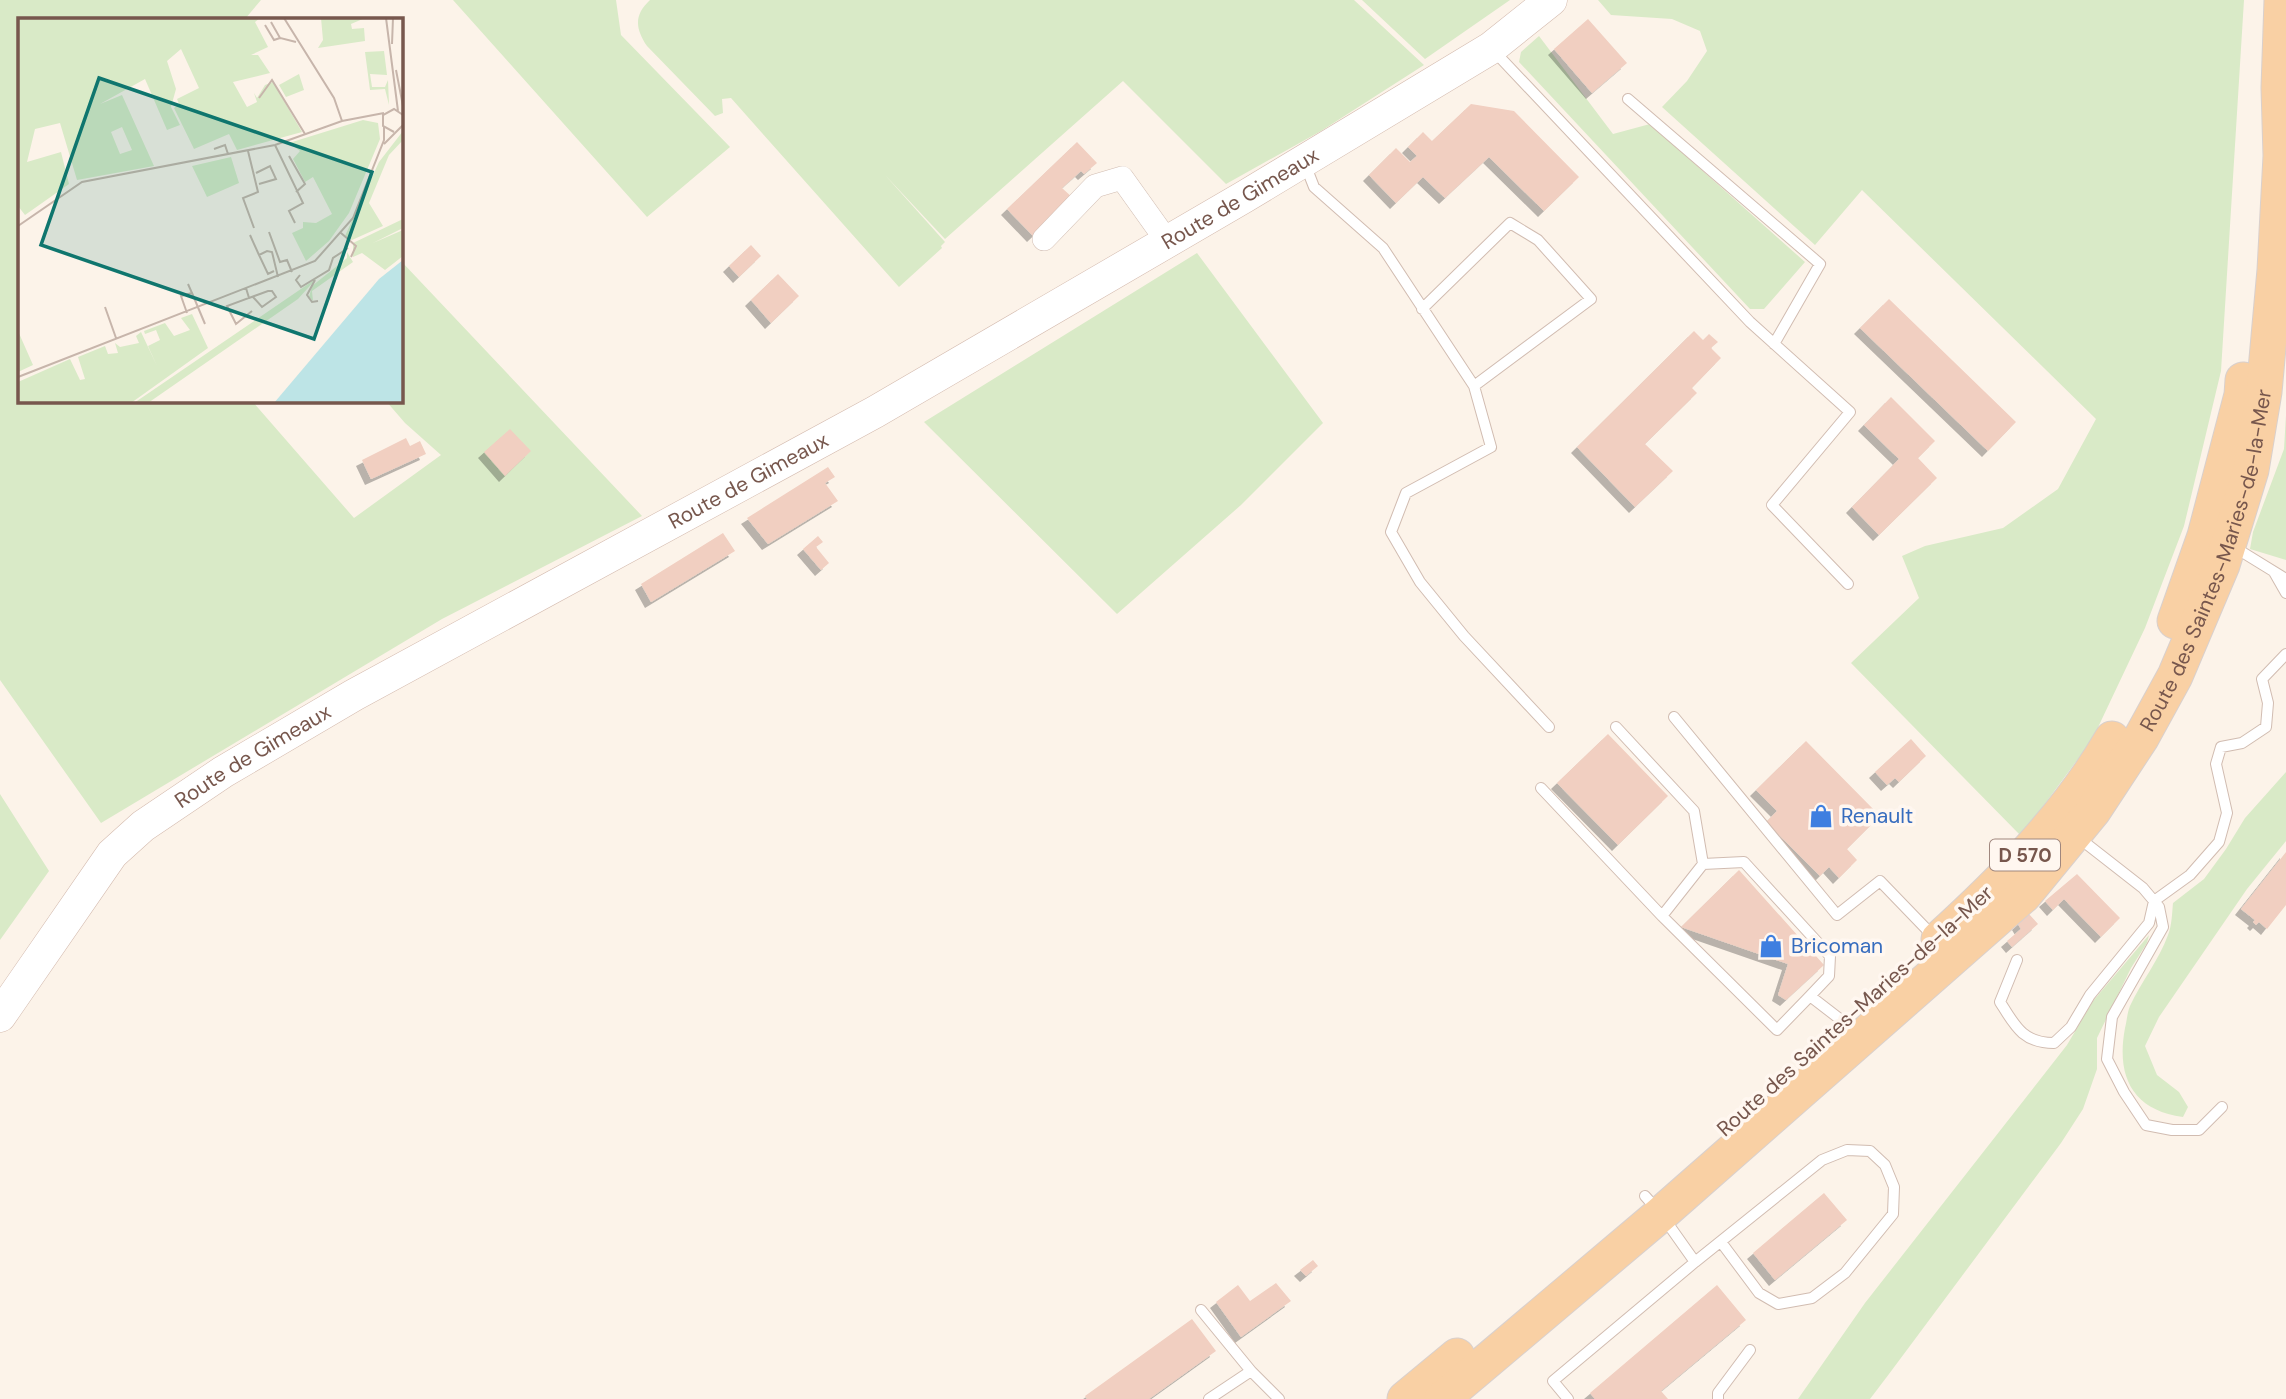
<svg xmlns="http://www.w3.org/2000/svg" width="2286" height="1399" font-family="'DM Sans',sans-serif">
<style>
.green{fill:#d9eac7}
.building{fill:#f1cfc1;filter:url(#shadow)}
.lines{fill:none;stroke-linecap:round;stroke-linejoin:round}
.lane-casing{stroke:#d1bcb1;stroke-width:12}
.street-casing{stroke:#d1bcb1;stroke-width:24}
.secondary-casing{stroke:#d4bbaf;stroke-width:33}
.primary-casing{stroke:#d9d0cd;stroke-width:37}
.lane{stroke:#fff;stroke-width:10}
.street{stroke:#fff;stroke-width:23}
.secondary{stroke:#fff;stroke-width:32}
.primary{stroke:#f9d0a4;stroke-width:35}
.labels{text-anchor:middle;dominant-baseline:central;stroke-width:7;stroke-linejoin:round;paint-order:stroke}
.shield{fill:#fff7f0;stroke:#a0877e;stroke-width:2}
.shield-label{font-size:19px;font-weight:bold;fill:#77574d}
.street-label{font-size:21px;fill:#77574d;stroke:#fff7f0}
.shop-label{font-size:21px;fill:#366cbe;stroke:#fff7f0;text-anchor:start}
.inset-road{fill:none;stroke:#c7b5ab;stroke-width:2}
.view{fill:#0f766e;fill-opacity:0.15;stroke:#0f766e;stroke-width:3.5}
.inset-edge{fill:none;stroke:#77574d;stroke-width:3.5}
</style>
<defs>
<filter id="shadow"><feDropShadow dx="-6" dy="6" stdDeviation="0" flood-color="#0004"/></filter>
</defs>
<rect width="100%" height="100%" fill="#fcf3e9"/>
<path class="green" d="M0,0H261L245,19H19V401H252L354,518L441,455L405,423L386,401H401V261L642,516L442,619L101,823L0,680Z
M453,0H616L621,35L730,147L647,217Z
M650,0H1354L1424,65L1321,131L1226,184L1123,81L945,239L885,175L945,242L941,246L942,248L899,287L731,98L722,99L723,113L715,116L647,46C635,28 634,15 650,0Z
M1362,0H1510L1425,59Z
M1598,0H2244L2221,371L2184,526L2145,628L2092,740L2021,836L1851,663L1919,598L1902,556L1925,546L2003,528L2058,489L2096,419L1862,190L1815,245L1662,107L1687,81L1707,51L1700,31L1672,19L1611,15Z
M1539,36L1613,134L1650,124L1805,262L1764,309H1750L1519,62L1521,52Z
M1197,253L1323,423L1241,505L1117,614L924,422Z
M2286,415V560L2250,549L2253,532L2284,449Z
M2286,772V841L2247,889L2159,1017L2145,1046L2157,1075L2179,1092L2188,1107L2183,1117C2132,1110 2116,1076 2125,1028C2127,1021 2127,1013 2130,1006C2141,982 2159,960 2168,935C2172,925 2172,913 2173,903L2204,879L2226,849L2245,818Z
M0,794L49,871L0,940Z
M2149,935L2147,943L2131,968L2097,1038V1069L2083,1109L2061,1143L1889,1374L1870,1399H1798L1865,1303L2067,1045L2093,1001Z"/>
<path class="building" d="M1588,19L1627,63L1592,93L1554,49Z
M1471,104L1514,111L1579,177L1544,211L1489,157L1445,198L1423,177L1396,203L1369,175L1396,148L1410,162L1417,156L1408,147L1423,132L1432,141Z
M1077,142L1097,163L1084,174L1081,171L1062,188L1073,198L1033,236L1007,209Z
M751,245L761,256L739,277L729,266Z
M778,274L799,296L771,323L751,300Z
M1889,299L2016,422L1988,451L1860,328Z
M1694,331L1703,340L1709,334L1718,342L1711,348L1721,358L1692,388L1697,393L1645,444L1673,471L1635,507L1577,447Z
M1891,397L1935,441L1918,458L1937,478L1879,535L1852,507L1899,459L1864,425Z
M510,429L531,451L505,476L484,452Z
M406,438L410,446L420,441L426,454L371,479L362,460Z
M828,467L835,477L825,483L838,501L768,544L747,518Z
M723,533L735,551L651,602L641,584Z
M818,536L823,542L816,547L829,563L821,570L803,549Z
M1608,734L1668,796L1618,845L1557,783Z
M1911,739L1926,756L1899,782L1895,778L1887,785L1875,772Z
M1806,741L1880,816L1847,849L1857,860L1839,878L1829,867L1820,876L1766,822L1777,811L1756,790Z
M2286,852V905L2267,929L2259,922L2256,925L2253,922L2255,920L2241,909Z
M1739,870L1824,965L1786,1000L1778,995L1788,964L1681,927Z
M2077,874L2120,918L2101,937L2064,899L2053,910L2045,901Z
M2029,914L2038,924L2012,947L2007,941L2021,929L2018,924Z
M1824,1193L1847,1220L1775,1280L1753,1253Z
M1313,1260L1318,1266L1306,1276L1300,1270Z
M1276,1283L1291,1301L1241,1337L1216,1302L1238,1285L1250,1301Z
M1717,1285L1746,1320L1661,1391L1668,1399H1595L1590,1393Z
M1192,1319L1216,1351L1149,1399H1087L1085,1396Z"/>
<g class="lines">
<g class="lane-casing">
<path id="lane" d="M1493,50L1750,322L1850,412L1772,505L1848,584
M1628,99L1820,264L1774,344
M1305,164L1314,187L1383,248L1474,386L1491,447L1406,493L1391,532L1420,582L1464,636L1549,727
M1422,309L1510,223L1538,240L1591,299L1474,386
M2234,547L2286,579
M2274,572L2286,593
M1674,717L1837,915L1880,881L1935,938
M1616,727L1694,811L1703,864
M1541,788L1662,916
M2079,838L2143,888L2159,907L2163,927L2112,1017L2107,1059L2124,1092L2146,1125L2172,1130H2199L2222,1107
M2017,960L2000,1002C2015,1026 2023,1043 2054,1043L2071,1027L2090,995L2149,923L2154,901L2190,875L2219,842L2227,813L2216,764L2221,747L2242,743L2266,727L2268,703L2262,679L2286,654
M1810,996L1777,1030L1662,916L1703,864L1744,862L1830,956L1829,976L1810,996L1858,1033
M1695,1262L1822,1160L1847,1150L1870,1151L1885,1165L1894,1187L1893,1214L1845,1273L1812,1298L1778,1304L1759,1293L1721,1242
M1201,1310L1251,1371L1209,1399
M1251,1371L1279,1399
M1568,1399L1553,1381L1695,1262L1661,1214L1645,1196
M1718,1399V1393L1750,1350"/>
</g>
<g class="street-casing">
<path id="street" d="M1044,239L1095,186L1122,178L1167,241"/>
</g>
<g class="secondary-casing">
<g id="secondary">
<path id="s1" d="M0,1016L112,854L143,826L223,772L354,695L875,412L1244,197L1491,48L1551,0"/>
</g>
</g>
<g class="primary-casing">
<g id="primary">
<path d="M2175,621L2205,536L2242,395L2243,380"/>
<path d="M1939,939C2004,880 2068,815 2112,739"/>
<path d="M1405,1399L1457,1356"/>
<path id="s2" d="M1442,1399L1661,1214L2024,895L2093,811L2141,738L2175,676L2222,565L2251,470L2264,392L2275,270L2281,156L2279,88L2282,0"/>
</g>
</g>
<use href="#lane" class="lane"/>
<use href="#street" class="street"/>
<use href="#secondary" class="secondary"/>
<use href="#primary" class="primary"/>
</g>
<defs>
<g id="shop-bare" transform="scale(1.89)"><path d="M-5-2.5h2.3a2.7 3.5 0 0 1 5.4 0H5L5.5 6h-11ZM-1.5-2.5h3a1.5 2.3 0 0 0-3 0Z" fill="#3f7fe0" stroke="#fff7f0" stroke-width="2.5" paint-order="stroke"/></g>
</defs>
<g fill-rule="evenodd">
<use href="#shop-bare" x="1821" y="816"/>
<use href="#shop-bare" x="1771" y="946"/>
</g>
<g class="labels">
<rect class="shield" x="1990" y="839.5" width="70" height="31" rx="5"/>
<g class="shield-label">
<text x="2025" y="855">D 570</text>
</g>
<g class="street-label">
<text stroke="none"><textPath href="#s1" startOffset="1503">Route de Gimeaux</textPath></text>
<text stroke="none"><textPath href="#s1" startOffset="936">Route de Gimeaux</textPath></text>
<text stroke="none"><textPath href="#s2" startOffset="1157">Route des Saintes-Maries-de-la-Mer</textPath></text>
<text stroke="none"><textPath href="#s1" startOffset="369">Route de Gimeaux</textPath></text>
<text transform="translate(1855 1011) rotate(-42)">Route des Saintes-Maries-de-la-Mer</text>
</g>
<g class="shop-label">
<text x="1841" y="816">Renault</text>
<text x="1791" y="946">Bricoman</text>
</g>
</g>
<g transform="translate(18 18)">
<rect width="385" height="385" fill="#fcf3e9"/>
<path d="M0,0H242L237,4L250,29L233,37H240L252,55L215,64L229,89L239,84L236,75L239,80L247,67L255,64L284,114L219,132L211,116L176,131L156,90L161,86L159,81L181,70L163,31L149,43L158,71L153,89L162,107L149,112L127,61L82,86L104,77L136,148L59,162L42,105L17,111L9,144L43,134L51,166L7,197L0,188ZM104,109L114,132L102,136L93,114ZM303,0H347L333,6L334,11L346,10L347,23L300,30L305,22ZM366,33L369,57L352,56L354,69H367L370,62L371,87L367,71L352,72L347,34ZM281,56L286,72L268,79L261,67ZM345,102L360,105L362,121L331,195L311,223L288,243L274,215L285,210V204L298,205L314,196L295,159L287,164L275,141L282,133L271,125ZM385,113V122L371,137L351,185L365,208L334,222L327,218L361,144ZM213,139L221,165L189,179L174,148ZM385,201V210L355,225L385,212V238L367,252L344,235L335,239V225ZM329,234L335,244L294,273L295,283L291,279L294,268L329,240ZM299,260L280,281L130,385H116ZM174,296L190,330L113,385H0V364L52,341L62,362L67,361L60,339L87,328L90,336L100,335L97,325L102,329L121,325L118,318L123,314L139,348L130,328L142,322L138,312L127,316L126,313L147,305L156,318L172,312L163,300ZM0,313L15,347L0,354Z" fill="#d9eac7" fill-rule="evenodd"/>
<path d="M385,242V385H256L361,261Z" fill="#bde4e6"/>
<path class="inset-road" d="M266,0L316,80L324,103M368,0L380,93M253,4L262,20L278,24M247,7L256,22L262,20M374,26L375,0M378,52L385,88M241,80L254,62L287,116M376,114L365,108V97L376,91L385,97M366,126L385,107M257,127L285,185L271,193L277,205M196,131L207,127L210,136M230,133L240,174L225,180L236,210M271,138L287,166L278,174M238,155L252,148L258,161L241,166M0,208L64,164L257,127L324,103L366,95M251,214L262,244L269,242L274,254M323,215L338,228L333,239M232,217L241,237M256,253L250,256L241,237L249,233L254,234L260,259M282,257L278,262L283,269L311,252L315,240L330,230M297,262L289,277L294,284L300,283M228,270L231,280L209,288L218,306L234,293M174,275L187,306M231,280L250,273H254L258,279L244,289L235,279M87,289L98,320M169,295L163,278L174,275L170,266M0,359L297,243L335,200L366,122V109"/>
<path class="view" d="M81,60L354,154L296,321L23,227Z"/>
<rect width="385" height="385" class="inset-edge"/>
</g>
</svg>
